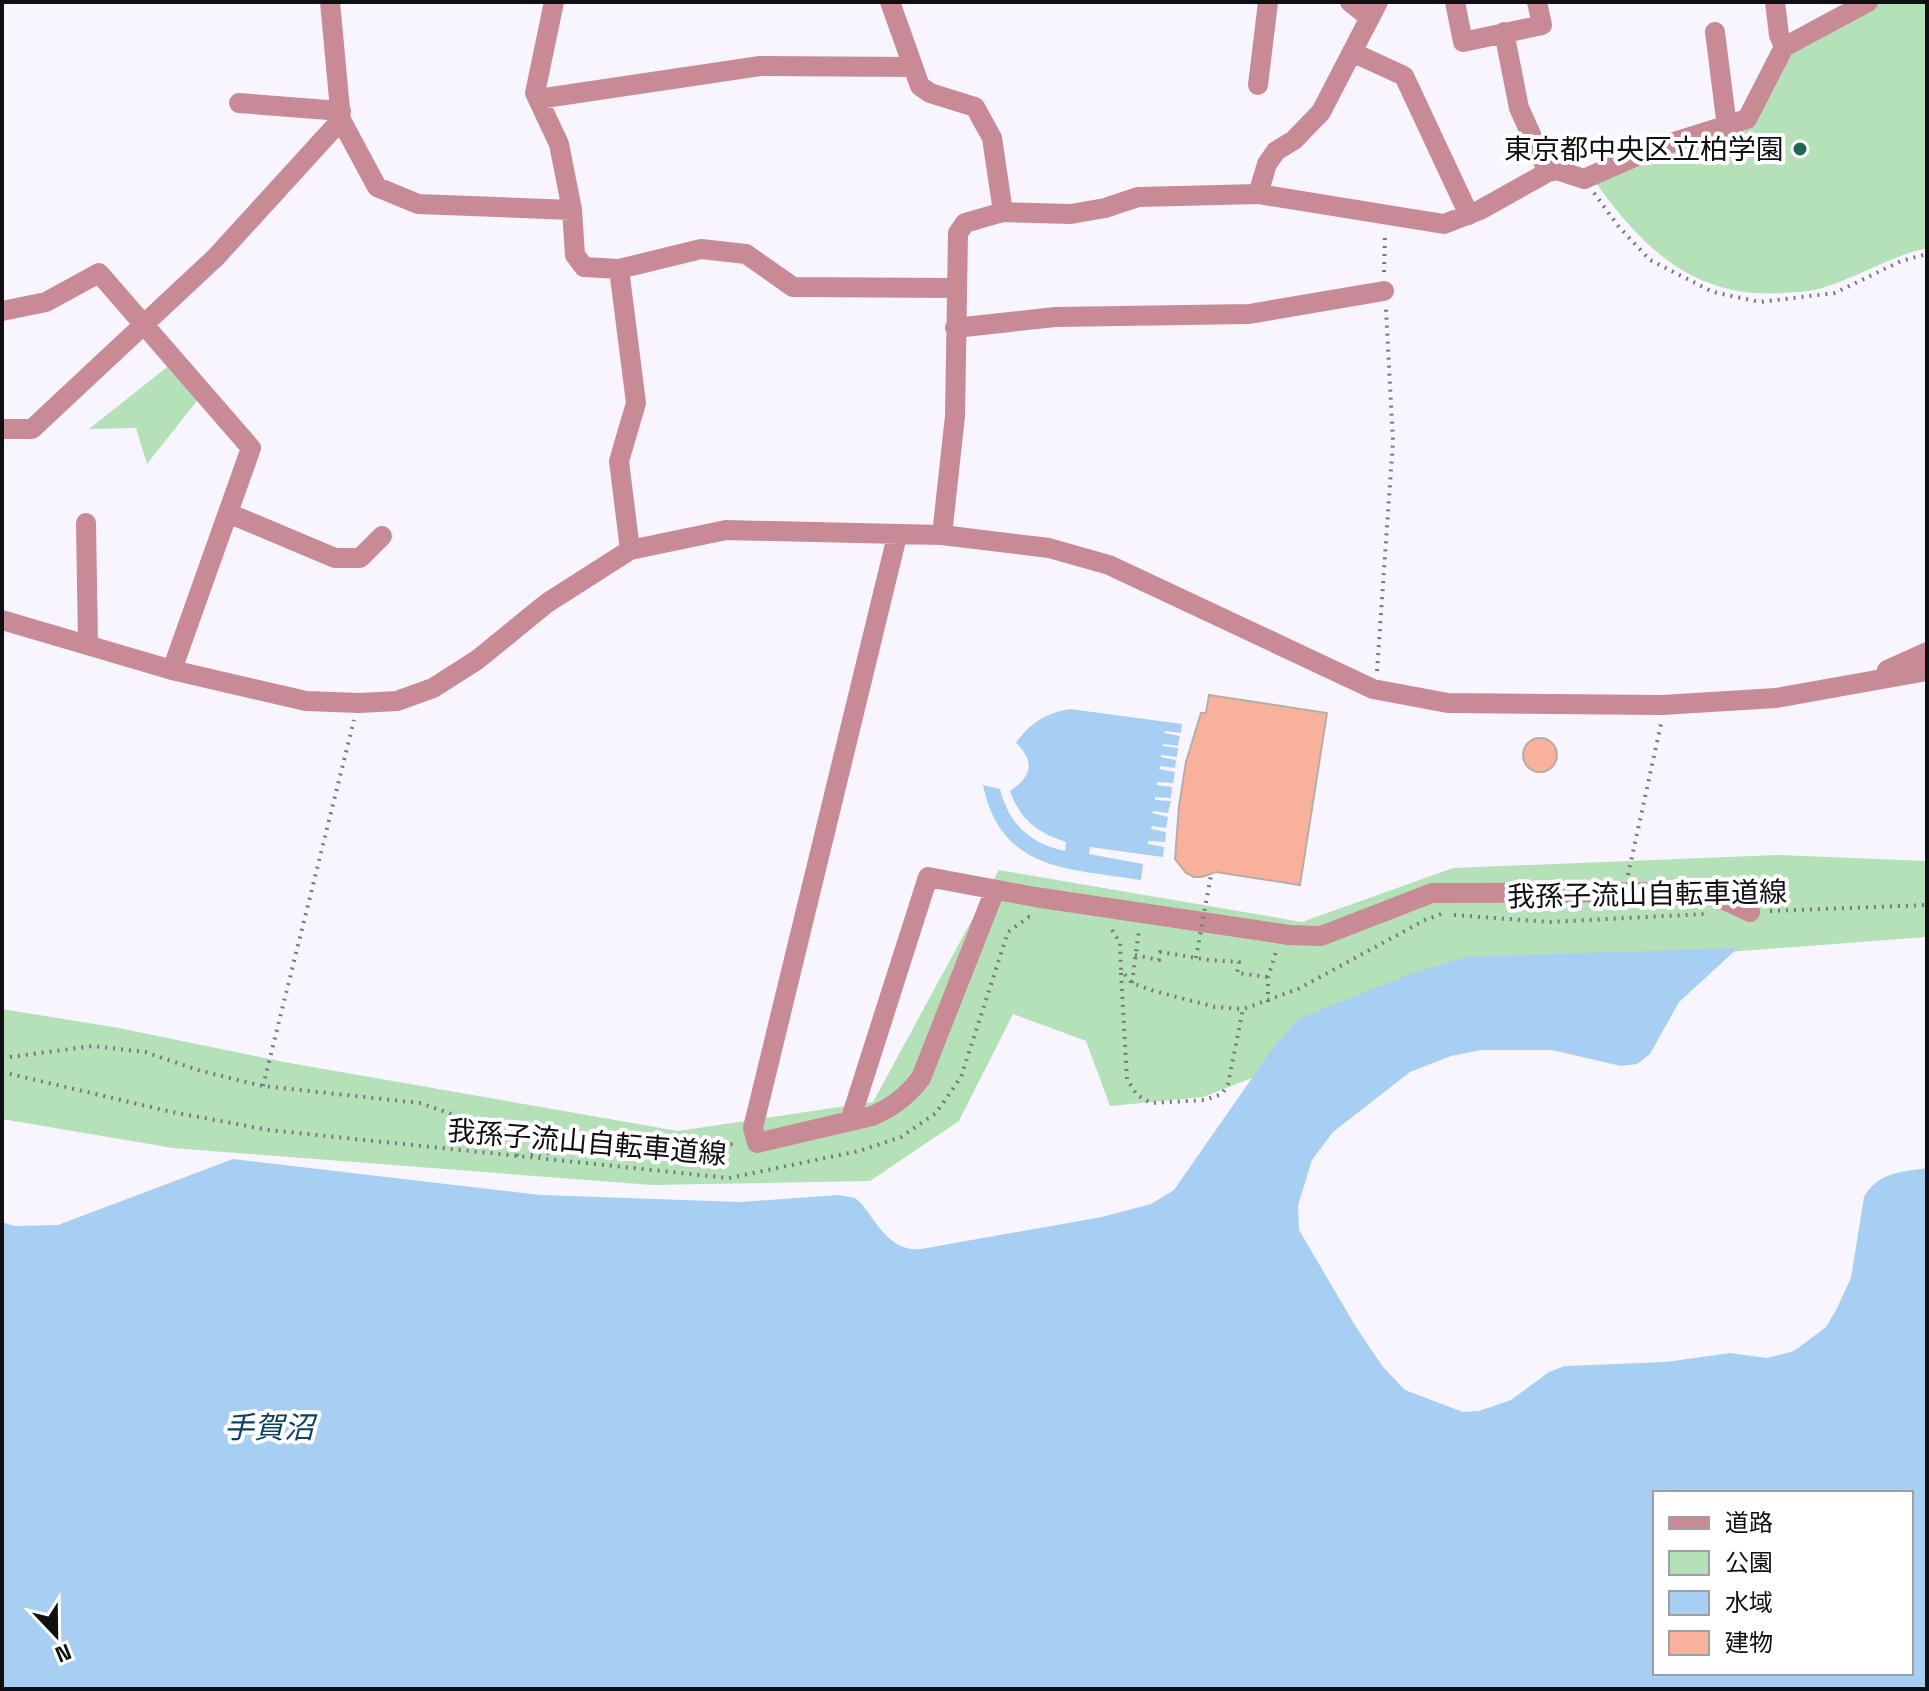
<svg xmlns="http://www.w3.org/2000/svg" width="1929" height="1691" font-family="'Space Grotesk','Noto Sans JP',sans-serif">
<style>
.green{fill:#b4e1b8}
.water{fill:#a7cff3;fill-rule:evenodd}
.building{fill:#f8b29b;stroke:#b6ada9;stroke-width:2}
.lines{fill:none;stroke-linecap:round;stroke-linejoin:round}
.path{stroke:#7a787e;stroke-width:4;stroke-dasharray:2 6;stroke-linecap:butt}
.minor{stroke:#c88b96;stroke-width:20}
.path-bridge{stroke:#7a787e;stroke-width:4;stroke-dasharray:2 6;stroke-linecap:butt}
.poi-dot{fill:#236555;stroke:#fff;stroke-width:3}
.labels{text-anchor:middle;dominant-baseline:central;stroke-width:8;stroke-linejoin:round;paint-order:stroke}
.poi-label{font-size:28px;fill:#100f12;stroke:#fff;text-anchor:end}
.street-label{font-size:28px;fill:#100f12;stroke:#fff}
.water-label{font-size:30px;font-style:italic;fill:#0b4066;stroke:#fff}
</style>
<rect width="100%" height="100%" fill="#f8f5fe"/>
<path class="green" d="M1880,2H1927V248C1891,256 1860,276 1825,287C1812,292 1796,292 1782,293C1694,299 1641,247 1594,180L1751,121L1791,53Z
M176,360L204,392L147,464L136,428L89,429Z
M1777,855L1927,861V937L1542,966L1203,1097L1110,1106L1086,1041L1013,1014L959,1121L870,1181L652,1185L173,1148L2,1119V1009L119,1028L284,1062L678,1131L873,1102L999,870L1302,922L1453,868Z"/>
<path class="water" d="M1070,709L1182,724L1181,733L1165,731L1164,733L1180,736L1178,746L1164,744L1163,746L1178,748L1177,757L1161,755V757L1176,760L1175,768L1160,766L1159,769L1175,772L1173,783L1157,782V785L1172,787L1171,798L1155,797V800L1171,801L1168,813L1153,811L1152,813L1168,817L1166,828L1152,826L1151,829L1166,832L1165,842L1148,841V844L1164,847L1163,857L1090,847L1089,854L1143,864L1141,880C1069,868 1001,872 983,785L1000,789C1009,824 1030,844 1065,851L1066,842C1038,833 1020,820 1010,791C1031,777 1036,762 1016,743C1030,723 1046,713 1070,709Z
M1738,948L1679,1002L1650,1054L1637,1064L1621,1066L1552,1050H1481L1451,1056L1410,1072L1333,1132L1312,1160L1298,1205L1299,1230L1356,1327L1383,1367L1405,1390L1463,1412L1479,1411L1511,1400L1549,1372L1565,1366L1666,1362L1730,1353L1767,1358L1794,1351L1826,1327L1836,1310L1851,1278L1864,1197C1878,1172 1901,1172 1927,1168V1689H2V1222L14,1226L58,1225L233,1159L541,1195L740,1202L839,1195L855,1198L861,1203C878,1224 890,1252 921,1249L1102,1217L1151,1204L1174,1190L1275,1045L1300,1018L1413,973L1466,957ZM1655,1493H1911V1673H1655Z"/>
<path class="building" d="M1209,695L1327,713L1300,885L1216,872L1202,877H1194L1186,873L1175,859L1179,806L1186,762L1201,713H1206Z
M1523 755a17 17 0 1 1 34 0a17 17 0 1 1-34 0Z"/>
<g class="lines">
<path class="path" d="M1594,193L1619,227L1650,260L1713,292L1760,302L1835,293L1901,261L1927,254
M1384,272L1385,233
M1377,671L1393,441L1386,309
M1628,875L1661,724
M1770,911L1927,905
M1454,915L1549,922L1705,914
M1112,930L1120,943L1121,970L1132,983L1154,991L1215,1007L1243,1009L1298,989L1425,920L1441,914
M1135,955L1159,960L1160,952L1209,960L1239,962L1237,973L1268,977
M1121,973L1127,1079L1137,1095L1151,1103L1205,1100L1222,1094L1228,1084L1243,1009
M1132,983L1139,930
M1268,1002V977L1276,952
M2,1058L93,1046L145,1052L201,1071L263,1086L420,1103L449,1113L495,1135L518,1156
M2,1072L172,1112L269,1130L729,1178L859,1151L901,1137L936,1113L961,1077L1008,932L1029,917L1032,918
M263,1086L354,720
M531,1155L594,1148L737,1144"/>
<path class="minor" d="M330,2L341,120L377,187L418,204L572,210
M554,2L535,93L559,144L572,210L575,255L584,267L619,269L701,249L746,254L793,287L956,288
M890,2L920,86L930,93L975,107L992,138L1003,212
M1350,2L1370,18
M1455,2L1463,42L1542,25L1537,2
M1775,2L1779,35L1784,47
M1504,32L1519,108L1548,172
M1715,32L1727,127
M1352,52L1404,76L1469,215
M1258,85L1268,2
M538,99L760,66L913,67
M239,103L341,111
M1258,194L1267,164L1276,151L1294,140L1321,112L1378,2
M619,269L636,403L619,461L630,550
M2,311L46,302L99,273L251,448L172,670
M955,328L1055,317L1249,314L1384,291
M2,429H32L216,257L341,120
M228,513L335,558H360L382,536
M86,523L88,645
M942,535L955,416L958,233L965,223L1003,212L1071,214L1105,208L1138,197L1258,194L1444,224L1480,210L1548,172L1557,170L1584,179L1655,148L1747,119L1784,47L1868,2
M897,536L753,1128L757,1143L872,1116C893,1107 907,1096 921,1078L995,890
M2,620L172,670L306,701L359,703L397,701L433,688L477,660L547,603L630,550L726,530L942,535L1049,548L1109,565L1373,689L1448,703L1662,705L1776,698L1927,671
M1887,670L1927,652
M850,1121L928,877L1035,897L1289,935L1321,936L1432,893L1707,892L1750,912"/>
<path class="path-bridge" d="M1196,958L1211,875"/>
</g>
<circle class="poi-dot" cx="1800" cy="149" r="8"/>
<g class="labels">
<g class="poi-label">
<text x="1784" y="149">東京都中央区立柏学園</text>
</g>
<g class="street-label">
<text transform="translate(1647 894) rotate(-1)">我孫子流山自転車道線</text>
<text transform="translate(587 1142) rotate(5)">我孫子流山自転車道線</text>
</g>
<g class="water-label">
<text x="269" y="1427">手賀沼</text>
</g>
</g>
<rect width="1929" height="1691" fill="none" stroke="#100f12" stroke-width="8"/>
<rect x="1653" y="1491" width="260" height="184" fill="#ffffff" stroke="#9f9fa0" stroke-width="2"/>
<rect x="1669" y="1517" width="40" height="12" fill="#c88b96" stroke="#9f9fa0" stroke-width="2"/>
<text x="1725" y="1531" font-size="24" fill="#100f12">道路</text>
<rect x="1669" y="1551" width="40" height="24" fill="#b4e1b8" stroke="#9f9fa0" stroke-width="2"/>
<text x="1725" y="1571" font-size="24" fill="#100f12">公園</text>
<rect x="1669" y="1591" width="40" height="24" fill="#a7cff3" stroke="#9f9fa0" stroke-width="2"/>
<text x="1725" y="1611" font-size="24" fill="#100f12">水域</text>
<rect x="1669" y="1631" width="40" height="24" fill="#f8b29b" stroke="#9f9fa0" stroke-width="2"/>
<text x="1725" y="1651" font-size="24" fill="#100f12">建物</text>
<g transform="translate(56 1635) rotate(158)" stroke="#ffffff" stroke-width="6" paint-order="stroke">
<path d="M0-6L14 30L0 20L-14 30Z" fill="#100f12"/>
<text y="-12" font-size="22" font-weight="bold" text-anchor="middle" fill="#100f12">N</text>
</g>
</svg>
